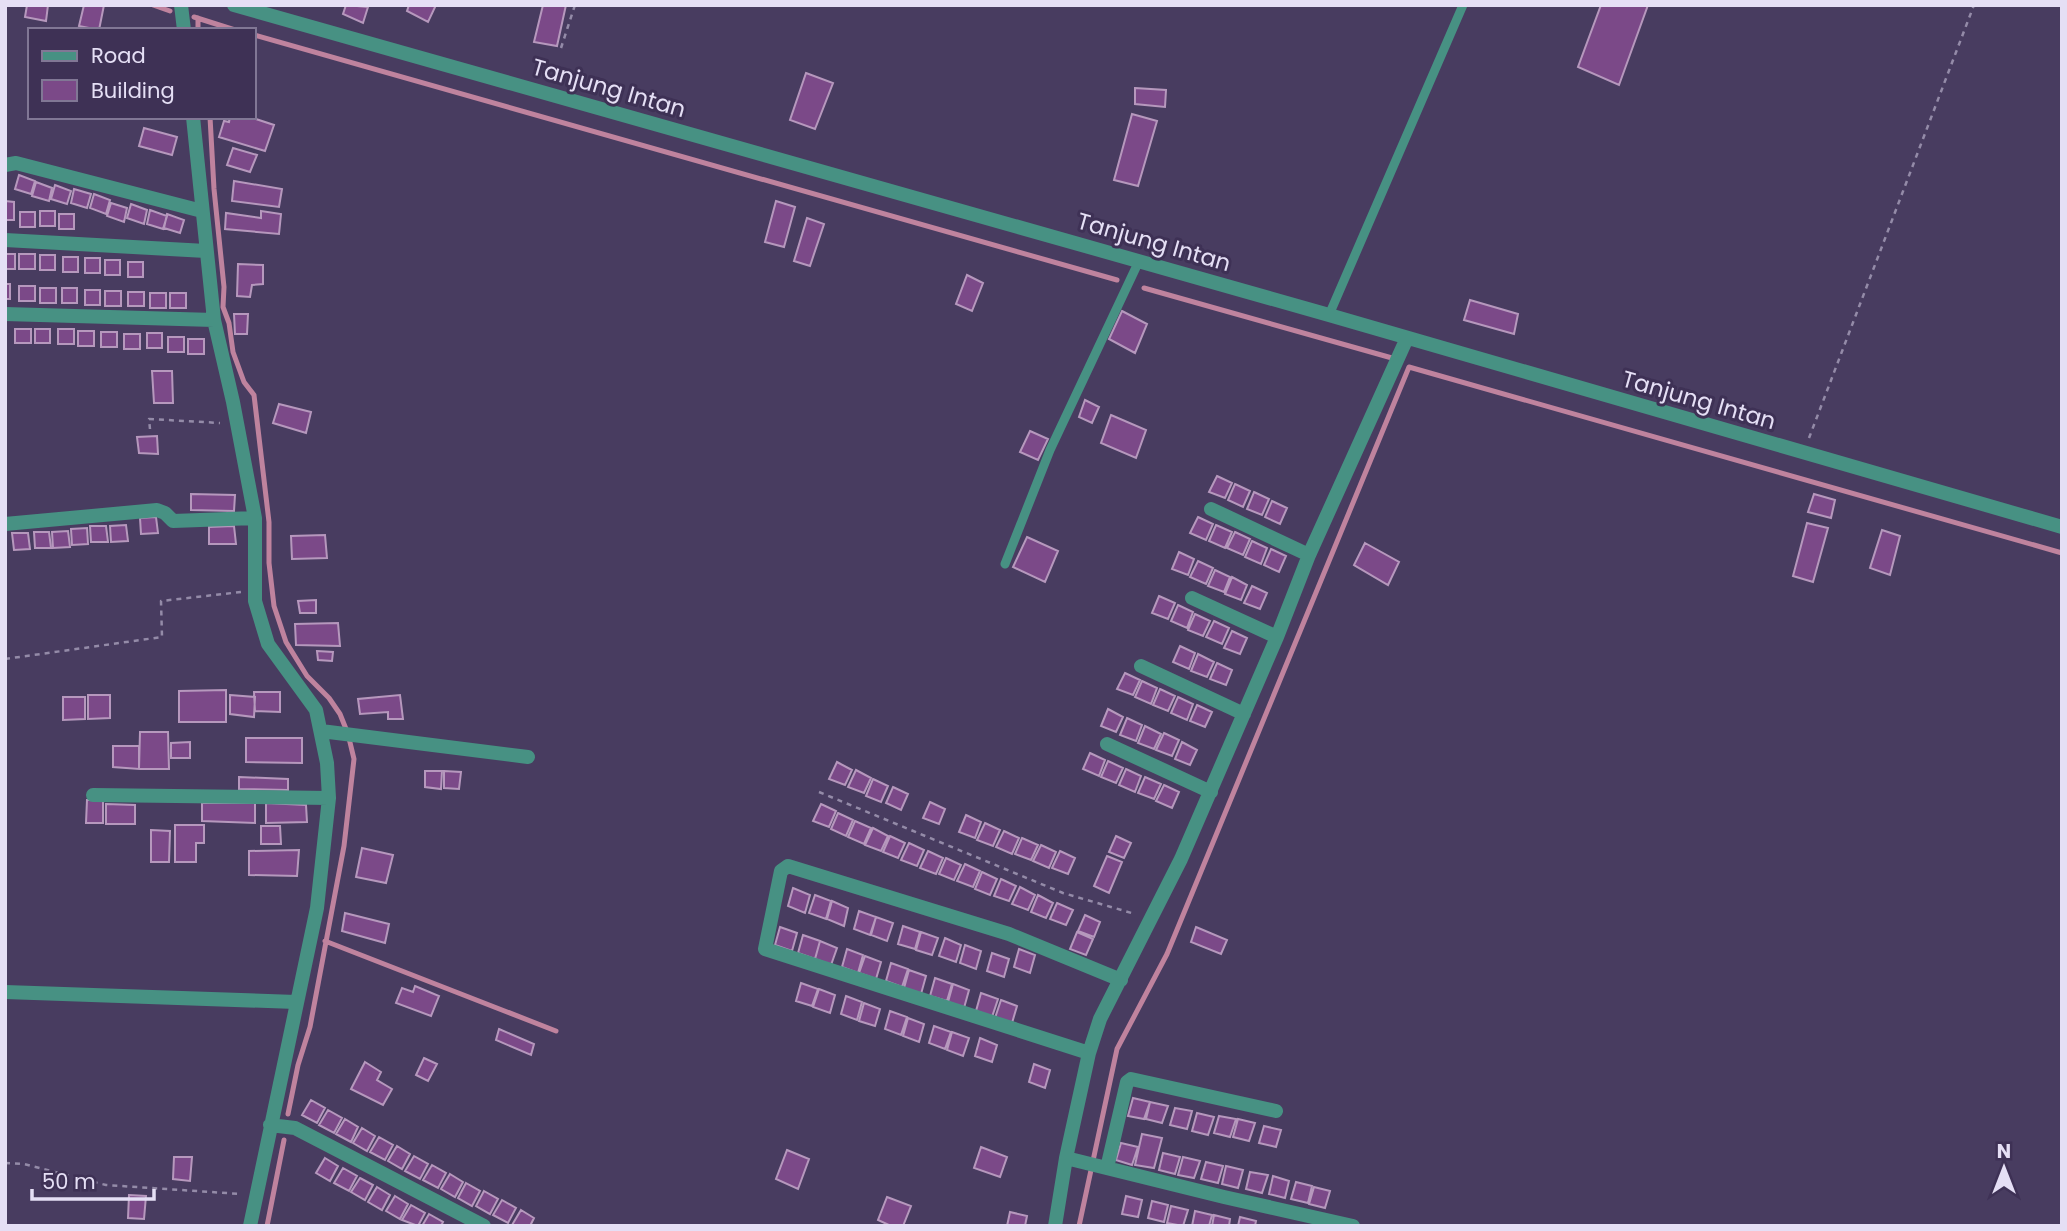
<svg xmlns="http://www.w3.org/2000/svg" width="2067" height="1231" font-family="Poppins,sans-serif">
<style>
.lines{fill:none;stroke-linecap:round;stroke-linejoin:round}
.stream{stroke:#bf839e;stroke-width:5}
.building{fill:#7b4988;stroke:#b698bd;stroke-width:2}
.path{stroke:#948ba8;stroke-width:2.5;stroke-dasharray:5 5;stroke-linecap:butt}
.lane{stroke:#479183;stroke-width:9}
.street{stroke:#479183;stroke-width:14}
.labels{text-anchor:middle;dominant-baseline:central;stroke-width:6;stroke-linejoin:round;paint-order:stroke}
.street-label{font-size:23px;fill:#e5dff5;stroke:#3e3155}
</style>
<rect width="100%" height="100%" fill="#483c60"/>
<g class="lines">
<path class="stream" d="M153,5L170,11
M194,17L235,30
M198,18V30
M254,35L1117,280
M210,117L214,189L224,287L223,307L229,323L233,352L244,382L254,395L269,522V563L274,606L286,642L307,676L329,698L340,714L348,734L354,759L344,846L310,1027L298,1065L288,1114
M1144,288L1392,358
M325,941L556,1031
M267,1226L284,1140
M1079,1226L1117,1049L1167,954L1409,367L2062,553"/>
</g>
<path class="building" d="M27,5H48L46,21L25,17Z
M84,5H104L99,30L79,26Z
M346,5L368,7L363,23L343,14Z
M409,5H436L428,22L407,11Z
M543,5H566L557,46L534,42Z
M1601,5H1648L1619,85L1578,67Z
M806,73L833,83L815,129L790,120Z
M1135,88L1166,90L1165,107L1135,104Z
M1132,114L1157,121L1138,186L1114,180Z
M230,117H250L274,125L265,151L219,137L224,121L229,122Z
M144,128L177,137L172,155L139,146Z
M233,148L257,155L250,172L227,165Z
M19,175L35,181L31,194L15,189Z
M234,181L282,189L279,207L232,201Z
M36,182L52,188L49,201L32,196Z
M55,185L71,191L67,204L51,199Z
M74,189L91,194L87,208L71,203Z
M94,194L110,200L106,214L90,208Z
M5,201L14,202V220H5Z
M776,201L795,207L784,247L765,242Z
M111,203L127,208L124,222L107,216Z
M131,204L147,210L144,224L127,218Z
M150,210L167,216L163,229L147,224Z
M40,211H55V226H40Z
M261,211L281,214L279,234L225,229L226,213L261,218Z
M20,212H35V227H20Z
M59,214H74V229H59Z
M167,214L184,220L180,233L164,228Z
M807,218L824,224L810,266L794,261Z
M5,254H15V269H5Z
M19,254H35V269H19Z
M40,255H55V270H40Z
M63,257H78V272H63Z
M85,258H100V273H85Z
M105,260H120V275H105Z
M128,262H143V277H128Z
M238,264L263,265V284L252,285L250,297L237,296Z
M967,275L983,283L972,311L956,304Z
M5,284H10V299H5Z
M19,286H35V301H19Z
M40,288H56V303H40Z
M62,288H77V303H62Z
M85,290H100V305H85Z
M105,291H121V306H105Z
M128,292H144V306H128Z
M150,293H166V308H150Z
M170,293H186V308H170Z
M1470,300L1518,314L1514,334L1464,320Z
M1122,311L1147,324L1135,353L1109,339Z
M234,314H248L247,334H235Z
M15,329H31V343H15Z
M35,329H50V343H35Z
M58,329H74V344H58Z
M78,331H94V346H78Z
M101,332H117V347H101Z
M147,333H162V348H147Z
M124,334H140V349H124Z
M168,337H184V352H168Z
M188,339H204V354H188Z
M152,371H172L173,403H154Z
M1085,400L1099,407L1092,423L1079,417Z
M279,404L311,412L306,433L273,423Z
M1111,415L1146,430L1136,458L1101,443Z
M1030,431L1048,439L1038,460L1020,452Z
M157,436L158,454L139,453L137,437Z
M1217,476L1232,483L1225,498L1209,492Z
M1235,484L1250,491L1243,507L1228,500Z
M1254,492L1269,499L1262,515L1247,509Z
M191,494L235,495L234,511L191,510Z
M1814,494L1835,500L1831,518L1808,512Z
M1272,501L1287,508L1280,524L1265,517Z
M156,517L158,533L141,534L140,518Z
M1198,517L1213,524L1206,540L1190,533Z
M1807,523L1828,528L1813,582L1793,576Z
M126,525L128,541L111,542L110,526Z
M1216,525L1232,532L1225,548L1209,541Z
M90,526H106L108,542H91Z
M234,526L236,544H209V527Z
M87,528L88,544L72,545L71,529Z
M1882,530L1900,536L1890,575L1870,568Z
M68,531L70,547L53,548L52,532Z
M34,532H49L51,548H35Z
M1235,532L1250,539L1243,555L1227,548Z
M12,533H28L30,549L14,550Z
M325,535L327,558L292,559L291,536Z
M1027,537L1058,551L1045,582L1013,567Z
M1252,541L1267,548L1261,564L1245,557Z
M1365,543L1399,562L1388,585L1354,565Z
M1271,549L1286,556L1279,572L1264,565Z
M1179,552L1194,559L1188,575L1172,569Z
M1198,561L1213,568L1206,584L1190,577Z
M1215,570L1230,577L1224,592L1208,586Z
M1232,577L1247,585L1241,600L1225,594Z
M1252,586L1267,593L1260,609L1244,603Z
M1159,596L1175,603L1168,619L1152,613Z
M316,600V613H300L298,601Z
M1178,605L1193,612L1187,628L1171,621Z
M1195,614L1210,621L1203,636L1188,630Z
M1214,621L1229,628L1222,644L1206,637Z
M338,623L340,646L296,645L295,624Z
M1232,631L1247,638L1240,654L1224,648Z
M1180,646L1195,653L1189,669L1173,662Z
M317,651L333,652L332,661L318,660Z
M1198,654L1214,662L1207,677L1191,671Z
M1217,663L1232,670L1226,685L1210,679Z
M1125,673L1140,680L1133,695L1117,689Z
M1142,681L1157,688L1151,704L1135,697Z
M1160,689L1175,696L1168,711L1153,705Z
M226,690V722H179V691Z
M254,692H280V712L255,711Z
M88,695H110V718L88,719Z
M230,695L255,697L254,717L230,714Z
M400,695L403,719H388V712L360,714L358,699Z
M63,697H85V719L63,720Z
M1178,697L1193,704L1187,720L1171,713Z
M1197,705L1212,712L1205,727L1190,721Z
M1108,709L1123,717L1116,732L1101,726Z
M1127,718L1142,725L1136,741L1120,735Z
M1145,726L1161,734L1154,749L1138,743Z
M140,732H168L169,769H139Z
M1164,733L1179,740L1172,756L1156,750Z
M246,738H302V763L246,762Z
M190,742V758H171V743Z
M1182,742L1197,750L1190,765L1175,759Z
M113,746H139V769L113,767Z
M1090,753L1105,760L1099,776L1083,769Z
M1108,761L1123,768L1116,783L1101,777Z
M837,762L852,770L845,785L829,779Z
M1126,769L1141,776L1135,792L1119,785Z
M856,770L871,778L864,793L848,787Z
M425,771H442L441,789L425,787Z
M444,771L461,772L459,789L444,788Z
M239,777L288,779V790L239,789Z
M1145,777L1161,784L1154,799L1138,793Z
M873,779L888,786L881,802L866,796Z
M1164,785L1179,792L1172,808L1156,801Z
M893,787L908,794L901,810L886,803Z
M87,800H103V823H86Z
M930,802L945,809L939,824L923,818Z
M202,803H255V823L202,821Z
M266,803L306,805L307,822L266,823Z
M106,804L135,805V824H106Z
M821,804L836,811L829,827L813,821Z
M838,813L853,820L846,836L831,829Z
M966,815L981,822L975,838L959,832Z
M855,821L871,828L864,844L848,837Z
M985,823L1000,830L993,846L977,840Z
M175,825H204V843H196V862H175Z
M261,826H280L281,844H261Z
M873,828L888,836L881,851L865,845Z
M151,830L170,831L169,862H151Z
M1004,831L1019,838L1012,854L996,847Z
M890,836L905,843L898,858L883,852Z
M1116,836L1131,843L1124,858L1109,852Z
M1022,838L1038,845L1031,860L1015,854Z
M909,843L924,850L917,866L901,860Z
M1041,845L1056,852L1049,868L1033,861Z
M362,848L393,855L386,883L356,877Z
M299,850L297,876L249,875V851Z
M928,851L943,858L936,874L920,868Z
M1060,851L1075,858L1068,874L1052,868Z
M1107,856L1122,862L1109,893L1094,886Z
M946,858L961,865L954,880L939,874Z
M965,864L980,871L973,887L957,881Z
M982,872L997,879L990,895L975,889Z
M1001,879L1016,886L1009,901L994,896Z
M1020,887L1035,895L1028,910L1012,904Z
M793,888L810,895L805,913L788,906Z
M815,895L831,901L826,919L809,913Z
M1038,895L1053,903L1046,918L1031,912Z
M832,901L848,908L844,926L827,919Z
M1057,903L1073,910L1066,925L1050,919Z
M859,911L876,917L870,935L854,929Z
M345,913L389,924L385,943L342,931Z
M1085,915L1100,922L1094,937L1078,931Z
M876,917L893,923L887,941L871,935Z
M903,926L920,932L915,949L898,944Z
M780,927L797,933L792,951L775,945Z
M1196,927L1227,940L1221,954L1191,942Z
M921,932L938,938L932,955L916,950Z
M1077,932L1093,939L1086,955L1070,949Z
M803,935L820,941L815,959L798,953Z
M945,938L961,945L956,962L939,956Z
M820,941L837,948L831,965L815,959Z
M965,945L981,951L976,969L960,963Z
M847,949L863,955L858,973L842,967Z
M1019,949L1035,955L1030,973L1014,967Z
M992,953L1009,959L1004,977L987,971Z
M865,956L881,962L876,979L859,973Z
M891,963L908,969L902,987L886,981Z
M909,970L926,976L921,994L904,988Z
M935,978L952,984L947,1001L930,996Z
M801,983L818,989L812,1006L796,1001Z
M953,984L969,990L964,1008L948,1002Z
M415,986L439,996L431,1016L396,1003L402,988L413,992Z
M819,989L835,995L830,1013L813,1007Z
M981,993L998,999L992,1017L976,1011Z
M846,996L862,1002L857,1020L841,1014Z
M1001,1000L1017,1006L1012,1023L995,1018Z
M864,1003L880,1009L875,1026L859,1021Z
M890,1011L907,1017L901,1035L885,1029Z
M908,1018L924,1024L919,1042L903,1036Z
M934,1026L951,1032L945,1049L929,1043Z
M499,1029L534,1044L531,1055L496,1040Z
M952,1032L969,1038L963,1056L947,1050Z
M980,1038L997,1045L992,1062L975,1056Z
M424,1058L437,1064L428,1081L416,1075Z
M365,1062L381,1072L377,1080L392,1089L383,1105L351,1089Z
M1034,1064L1050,1070L1045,1088L1029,1082Z
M1133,1098L1150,1102L1144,1119L1128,1116Z
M311,1100L325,1108L317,1123L302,1115Z
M1150,1102L1168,1106L1162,1123L1146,1119Z
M1175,1108L1192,1111L1187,1129L1170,1125Z
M328,1110L342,1118L334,1133L319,1125Z
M1197,1113L1214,1117L1208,1135L1192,1131Z
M1219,1116L1236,1119L1230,1137L1214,1133Z
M345,1119L358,1127L351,1142L336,1134Z
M1238,1119L1255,1123L1249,1141L1233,1137Z
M1264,1126L1281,1130L1276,1147L1259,1143Z
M362,1128L375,1136L367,1151L353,1143Z
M1142,1134L1162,1138L1154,1168L1135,1165Z
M379,1137L393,1145L385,1160L370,1152Z
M1121,1143L1138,1147L1132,1165L1116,1160Z
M397,1146L410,1154L402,1169L388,1161Z
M981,1147L1007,1157L1000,1177L974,1168Z
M787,1150L809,1159L798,1189L776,1179Z
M1163,1153L1180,1157L1175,1174L1159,1170Z
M414,1156L428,1164L420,1179L405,1171Z
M174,1157H192L190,1181L173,1179Z
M1183,1157L1200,1161L1194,1178L1178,1175Z
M325,1158L338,1166L330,1181L316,1173Z
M1206,1162L1223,1166L1218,1183L1201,1179Z
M432,1165L446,1173L438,1188L423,1180Z
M1226,1166L1243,1170L1238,1188L1222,1184Z
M343,1168L357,1176L349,1191L334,1183Z
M1250,1172L1268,1175L1262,1193L1246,1189Z
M450,1174L463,1182L455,1197L441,1189Z
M1273,1176L1289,1181L1285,1198L1269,1194Z
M360,1178L373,1185L365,1200L351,1192Z
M1296,1182L1312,1186L1308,1203L1291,1199Z
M466,1183L480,1191L472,1206L458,1198Z
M377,1187L390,1195L382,1210L368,1202Z
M1314,1187L1330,1191L1325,1208L1309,1204Z
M484,1191L498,1199L490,1214L476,1206Z
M129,1195L146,1196L144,1219L128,1218Z
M395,1196L408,1204L400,1219L386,1211Z
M1126,1196L1142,1200L1138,1217L1122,1214Z
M887,1197L911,1206L903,1226H891L878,1220Z
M502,1200L516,1208L508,1223L493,1215Z
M1152,1201L1168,1205L1164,1222L1148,1218Z
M411,1205L425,1213L418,1226L402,1220Z
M1171,1206L1188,1210L1183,1226L1167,1223Z
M521,1210L534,1218L530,1226L512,1225Z
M1195,1211L1212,1215L1209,1226H1192Z
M1010,1212L1027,1216L1025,1226H1007Z
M429,1214L443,1222L441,1226H422Z
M1214,1215L1230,1219L1229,1226H1212Z
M1240,1217L1256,1221L1255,1226H1238Z"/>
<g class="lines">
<path class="path" d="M561,48L575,5
M150,429L149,419L220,423
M1809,438L1974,5
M5,659L162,637L161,601L241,592
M819,792L1063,893L1135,914
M5,1163L24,1164L106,1185L241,1194"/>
<path class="lane" d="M1329,315L1463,5
M1005,564L1050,450L1139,261"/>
<path class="street" d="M181,5L184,30
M234,5L1329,315L2062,527
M193,117L214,320L233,402L255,518V601L268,644L316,710L327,763L329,798L317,908L250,1226
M5,165L16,163L202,211
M5,240L206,251
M5,314L214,320
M1211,509L1309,555
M5,524L157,510L165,513L173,521L255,518
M1192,598L1277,637
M1141,666L1244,714
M321,731L528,757
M1107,744L1211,792
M93,795L329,798
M5,992L296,1002
M1089,1053L765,949L781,871L788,866L1009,934L1121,980
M270,1125L295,1128L484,1226
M1066,1158L1224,1197L1353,1226
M1107,1168L1127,1082L1131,1079L1276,1111
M1055,1226L1066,1158L1089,1053L1100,1019L1181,859L1277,637L1309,555L1407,338"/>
</g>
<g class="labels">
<g class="street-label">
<text transform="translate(609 88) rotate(16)">Tanjung Intan</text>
<text transform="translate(1154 242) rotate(16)">Tanjung Intan</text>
<text transform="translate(1699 400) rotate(16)">Tanjung Intan</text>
</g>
</g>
<rect width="2067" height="1231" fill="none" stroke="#e5dff5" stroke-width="14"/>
<rect x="28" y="28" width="228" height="91" fill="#3e3155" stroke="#817795" stroke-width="2"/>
<rect x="42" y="51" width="35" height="10" fill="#479183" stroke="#817795" stroke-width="2"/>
<text x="91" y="63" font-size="21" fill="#e5dff5">Road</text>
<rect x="42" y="80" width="35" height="21" fill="#7b4988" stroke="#817795" stroke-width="2"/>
<text x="91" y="98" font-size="21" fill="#e5dff5">Building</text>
<g transform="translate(2004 1168)" stroke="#3e3155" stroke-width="5" paint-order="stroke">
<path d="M0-5L12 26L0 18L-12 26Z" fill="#e5dff5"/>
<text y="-10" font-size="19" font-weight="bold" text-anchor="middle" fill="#e5dff5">N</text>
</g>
<path d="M32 1189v10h122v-10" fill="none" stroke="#e5dff5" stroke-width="3.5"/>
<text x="42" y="1189" font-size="21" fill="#e5dff5" stroke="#3e3155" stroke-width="5" paint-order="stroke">50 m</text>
</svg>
